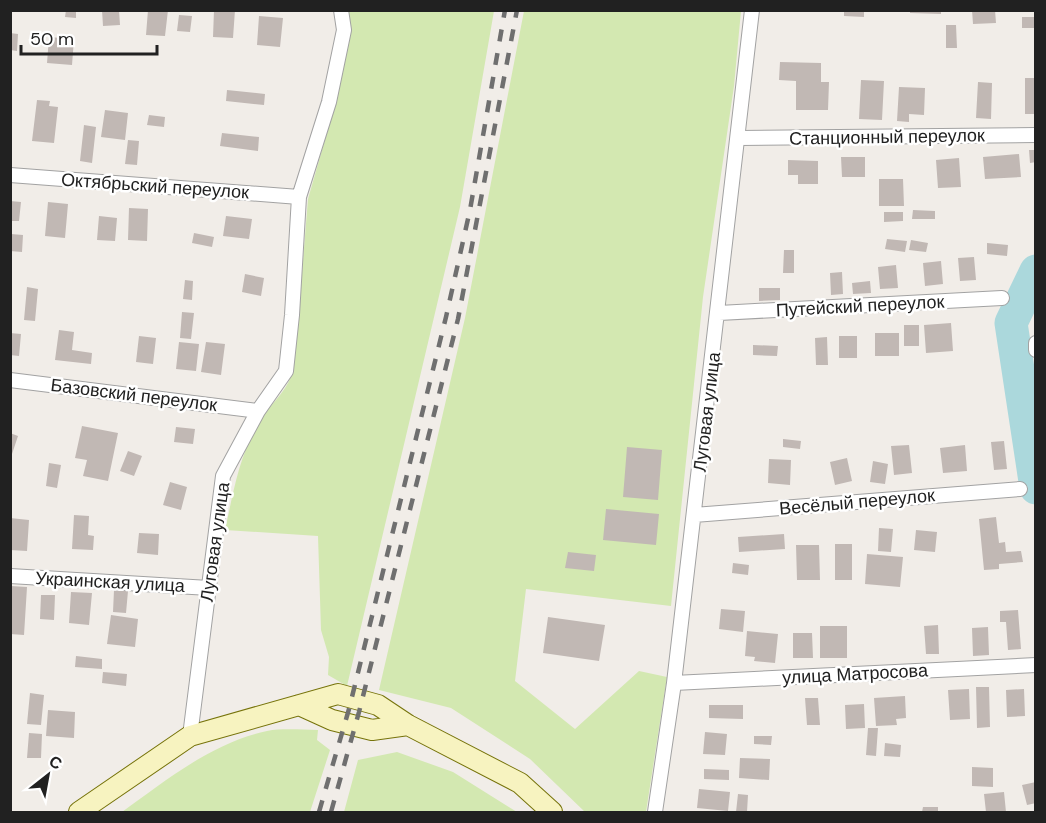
<svg xmlns="http://www.w3.org/2000/svg" width="1046" height="823" font-family="'DM Sans',sans-serif">
<style>
.grass{fill:#d3e8b1}
.lines{fill:none;stroke-linecap:round;stroke-linejoin:round}
.river{stroke:#abd8dc;stroke-width:33}
.building{fill:#c1b8b4}
.minor-casing{stroke:#a2a2a2;stroke-width:16}
.secondary-casing{stroke:#76730a;stroke-width:22}
.minor{stroke:#fff;stroke-width:14}
.secondary{stroke:#f7f3c0;stroke-width:20}
.rail{stroke:#6f6f6f;stroke-width:4.5;stroke-dasharray:12 12;stroke-linecap:butt}
.labels{text-anchor:middle;dominant-baseline:central;stroke-width:5;stroke-linejoin:round;paint-order:stroke}
.street-label{font-size:18px;fill:#212121;stroke:#fff}
</style>
<rect width="100%" height="100%" fill="#f1ede8"/>
<path class="grass" d="M348,11H494L460,207L347,686L328,675L329,657L321,630L318,536L225,530C234,490 238,459 259,422C268,406 285,394 291,376L299,310L308,199L336,101L350,30Z
M524,11H741L734,86L703,297L671,606L526,589L515,681L575,729L639,671L667,677L646,812H585L530,759L451,708L379,690L465,318Z
M318,730L317,740L330,750L310,812H122C165,781 213,742 267,731C283,728 302,730 318,730Z
M397,752L453,772L517,812H344L358,760Z"/>
<g class="lines">
<path class="river" d="M1036,271L1011,323L1036,488"/>
</g>
<path class="building" d="M66,10H76V18L65,17Z
M102,10H119L120,25L103,26Z
M148,10H168L165,36L146,35Z
M214,10H235L233,38L213,37Z
M844,10H864V17L844,16Z
M910,10H941V14L910,13Z
M972,10H995L996,23L973,24Z
M179,15L192,16L190,32L177,31Z
M259,16L283,18L280,47L257,45Z
M1022,17H1036V28H1022Z
M946,25H956L957,48H946Z
M10,33L18,34L17,51L10,50Z
M49,37L74,39L72,65L47,63Z
M780,62L821,63V82H829L828,110H796V81L779,80Z
M1025,78H1036V114H1025Z
M861,80L884,81L882,120L859,119Z
M978,82L992,83L991,119L976,118Z
M899,87L925,88L924,115L909,114V122L897,121Z
M227,90L265,94L264,105L226,101Z
M37,100L50,101L49,106L58,107L54,143L32,141Z
M105,110L128,113L125,140L101,137Z
M149,115L165,117L164,127L147,125Z
M84,125L96,127L92,163L80,161Z
M222,133L259,137L258,151L220,146Z
M128,140L139,141L137,165L125,164Z
M1029,150H1036V162L1030,163Z
M1019,154L1021,177L985,179L983,157Z
M841,157H865V177H842Z
M959,158L961,187L938,188L936,160Z
M788,160L818,161V184H798V175H788Z
M879,179H903L904,206H879Z
M10,201L21,202L19,221H10Z
M48,202L68,204L65,238L45,236Z
M129,208L148,209L147,241L128,240Z
M913,210L935,211V219H912Z
M884,212H903V221L884,222Z
M99,216L117,218L115,241L97,240Z
M226,216L252,219L249,239L223,236Z
M194,233L214,237L212,247L192,243Z
M11,234L23,235L22,252L10,251Z
M887,239L907,241L905,252L885,249Z
M911,240L928,243L926,252L909,250Z
M987,243L1008,245L1007,256L987,254Z
M784,250H794V273H783Z
M974,257L976,280L960,281L958,258Z
M941,261L943,284L925,286L923,263Z
M896,265L898,288L880,289L878,267Z
M842,272L843,294L831,295L830,273Z
M245,274L264,278L261,296L242,292Z
M185,280L193,281L192,300L183,299Z
M870,281L871,293L853,294L852,283Z
M27,287L38,289L35,321L24,320Z
M759,288H780V300L759,301Z
M182,312L194,313L191,339L180,338Z
M951,323L953,351L926,353L924,325Z
M904,325H919V346H904Z
M59,330L74,332L72,350L92,353L91,364L55,360Z
M10,333L21,334L19,356L10,355Z
M875,333H899V356H875Z
M139,336L156,338L153,364L136,362Z
M839,336H857V358H839Z
M827,337L828,365H816L815,338Z
M179,342L199,344L196,371L176,369Z
M206,342L225,344L221,375L201,372Z
M753,345L778,346L777,356L753,355Z
M82,426L118,433L108,481L83,476L87,460L75,458Z
M176,427L195,429L193,444L174,442Z
M10,433L18,436L11,457H10Z
M783,439L801,441L800,449L783,447Z
M1004,441L1007,469L994,470L991,442Z
M909,445L912,473L894,475L891,446Z
M965,445L967,471L943,473L940,448Z
M627,447L662,450L658,500L623,497Z
M128,451L142,456L134,476L120,471Z
M847,458L852,481L835,485L830,462Z
M769,459L791,460L790,485L768,483Z
M873,461L888,464L885,484L870,482Z
M49,463L61,465L57,488L46,486Z
M170,482L187,487L181,510L163,505Z
M606,509L659,514L656,545L603,540Z
M74,515L89,516L88,535L94,536L93,550L72,549Z
M996,517L999,543L1005,542L1006,552L1021,551L1023,562L999,564V569L984,570L979,519Z
M10,518L29,520L27,551L10,550Z
M879,528L893,529L891,552L878,551Z
M916,530L937,532L935,552L914,550Z
M139,533L159,534L158,555L137,553Z
M784,534L785,549L739,552L738,537Z
M835,544H852V580H835Z
M796,545H819L820,580H797Z
M568,552L596,555L594,571L565,568Z
M867,554L903,557L900,587L865,584Z
M733,563L749,565L748,575L732,573Z
M11,586L27,587L24,635L10,634Z
M114,590L128,591L126,613L113,612Z
M71,592L92,593L89,625L69,623Z
M41,595H55L54,620L40,619Z
M721,609L745,611L743,632L719,629Z
M1018,610L1021,649L1008,650L1006,622H1000V611Z
M111,615L138,619L135,647L107,644Z
M548,617L605,625L599,661L543,653Z
M938,625L939,654H926L924,626Z
M820,626H847V658H820Z
M988,627L989,655L973,656L972,628Z
M747,631L778,634L775,663L754,661L755,657L745,656Z
M793,633H812L813,658H793Z
M76,656L102,659V669L75,667Z
M103,672L127,674L126,686L102,683Z
M976,687H989L990,727L977,728Z
M969,689L970,719L950,720L948,690Z
M1024,689L1025,716L1007,717L1006,690Z
M30,693L44,695L41,725L27,724Z
M905,696L906,718L896,719L897,725L876,726L874,698Z
M805,698H818L820,725H807Z
M864,704L865,728L846,729L845,705Z
M709,705H743V719L709,718Z
M48,710L75,712L74,738L46,736Z
M868,728H878L876,756L866,755Z
M705,732L727,734L725,755L703,754Z
M29,733L42,734L41,758H27Z
M754,736H772L771,745L754,744Z
M885,743L901,745L900,757L884,756Z
M740,758L770,759L769,780L739,778Z
M972,767L993,768V787L972,786Z
M704,769L729,770V780L704,779Z
M1036,782V803L1027,805L1022,785Z
M699,789L730,792L728,811L697,808Z
M1004,792L1006,812H986L984,794Z
M738,794L748,795L747,812H736Z
M923,807H938V812H922Z"/>
<g class="lines">
<g class="minor-casing">
<path id="minor" d="M739,138L1036,135
M10,175L299,197
M719,313L1002,298
M1036,343V350
M10,380L258,411
M694,515L1020,489
M10,576L209,588
M674,683L1036,665
M190,736L223,476L258,411L286,371L292,315L299,197L329,102L344,30L341,10
M655,812L674,683L752,10"/>
</g>
<g class="secondary-casing">
<path id="secondary" d="M299,705L332,720L372,730L408,725
M79,812L190,736L338,694L378,705L408,725L520,783L552,812"/>
</g>
<use href="#minor" class="minor"/>
<use href="#secondary" class="secondary"/>
<path class="rail" d="M319,812L349,709L446,317L470,210L505,10
M331,812L359,712L458,319L517,10"/>
</g>
<g class="labels">
<g class="street-label">
<text transform="translate(887 137) rotate(-1)">Станционный переулок</text>
<text transform="translate(155 186) rotate(4)">Октябрьский переулок</text>
<text transform="translate(860 306) rotate(-3)">Путейский переулок</text>
<text transform="translate(134 395) rotate(7)">Базовский переулок</text>
<text transform="translate(707 412) rotate(-83)">Луговая улица</text>
<text transform="translate(857 502) rotate(-5)">Весёлый переулок</text>
<text transform="translate(215 542) rotate(-82)">Луговая улица</text>
<text transform="translate(110 582) rotate(3)">Украинская улица</text>
<text transform="translate(855 674) rotate(-3)">улица Матросова</text>
</g>
</g>
<rect width="1046" height="823" fill="none" stroke="#212121" stroke-width="24"/>
<g transform="translate(48 775) rotate(31)" stroke="#ffffff" stroke-width="4.5" paint-order="stroke">
<path d="M0-4.5L10 22L0 15L-10 22Z" fill="#212121"/>
<text y="-9" font-size="16" font-weight="bold" text-anchor="middle" fill="#212121">С</text>
</g>
<path d="M21 45v9h136v-9" fill="none" stroke="#212121" stroke-width="3"/>
<text x="30" y="45" font-size="18" fill="#212121" stroke="#ffffff" stroke-width="4.5" paint-order="stroke">50 m</text>
</svg>
